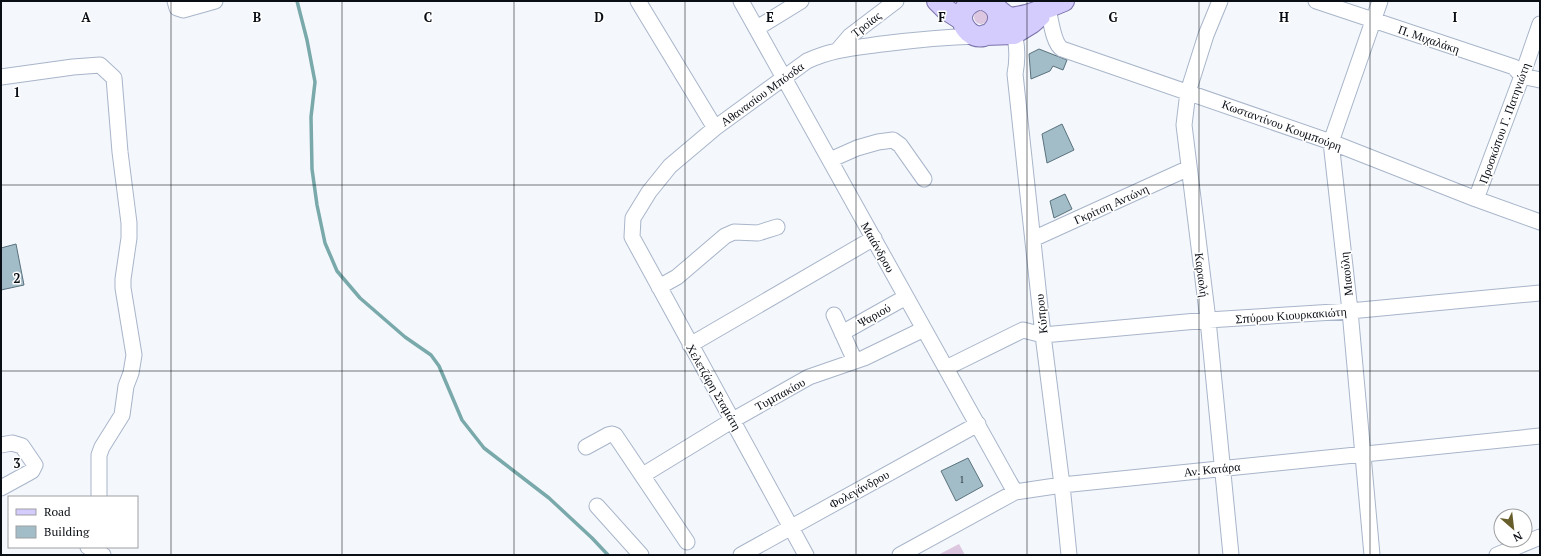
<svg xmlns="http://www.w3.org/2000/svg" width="1541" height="556" font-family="'PT Serif',serif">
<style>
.green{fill:#ddc6e0}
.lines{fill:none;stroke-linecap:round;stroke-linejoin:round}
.stream{stroke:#79a9aa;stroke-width:3.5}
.building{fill:#a2bcc8;stroke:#59727d}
.minor-casing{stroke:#a8b5ca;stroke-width:17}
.major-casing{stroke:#7a73aa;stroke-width:22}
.minor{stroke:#fff;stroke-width:15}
.major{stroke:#d4ccfd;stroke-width:20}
.grid{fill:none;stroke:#0a0e15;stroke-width:1;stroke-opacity:0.55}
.labels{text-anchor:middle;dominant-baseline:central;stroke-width:3;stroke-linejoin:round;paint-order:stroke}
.number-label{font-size:10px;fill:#303a42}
.street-label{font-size:12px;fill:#0a0e15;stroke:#fff}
.grid-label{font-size:13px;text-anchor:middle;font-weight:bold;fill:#0a0e15;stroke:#fff;stroke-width:3;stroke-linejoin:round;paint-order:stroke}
</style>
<rect width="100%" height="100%" fill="#f4f7fb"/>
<path class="green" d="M974 17a7 7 0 1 1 14 0a7 7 0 1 1-14 0Z
M959,544L965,555H938Z"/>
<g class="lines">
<path class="stream" d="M297,1L307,40L315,82L311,117L312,169L317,205L325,243L337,271L360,298L405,337L431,355L439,366L462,420L484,448L549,498L592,538L608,555"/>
</g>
<path class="building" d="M1039,49L1067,60L1063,70L1053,66L1050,71L1031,79L1029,54Z
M1062,124L1074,150L1047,163L1042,134Z
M1065,194L1072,209L1054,218L1050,201Z
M16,244L24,285L1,290V248Z
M968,458L983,486L956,501L941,471Z"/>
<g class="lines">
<g class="minor-casing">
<path id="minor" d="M175,1L177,8L183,10L215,1
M638,1L715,128
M741,1L1015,492
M1220,1L1206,35L1188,92L1184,125L1208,320L1231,555
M1316,1L1514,67L1522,76L1540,80
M1048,9C1051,20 1053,43 1062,49L1331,142L1476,199L1540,222
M1011,24C1017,39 1018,58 1015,74L1043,335L1062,485L1069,555
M757,28L801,1
M838,50L850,36L896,1
M1,77L73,67L100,65L114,78L120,152L129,223V238L123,279V288L134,355L131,373L126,386L122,415L102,447L99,455V497
M830,160L857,148L878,142L893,140L900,145L924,179
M1476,199L1522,76L1540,24
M1033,239L1189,168
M659,287L677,277L725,236L734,232L758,233L777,227
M834,315L855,361
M842,333L906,297
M690,345L874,238
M946,368L1023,330L1043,335L1208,320L1350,311L1540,293
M1,445L12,443L22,446L35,465L32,471L1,488
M586,447L608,435L612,434L615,435L687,542
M643,475L733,420L809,377L864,358L924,329
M597,506L641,555
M88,547L103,555
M741,555L978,424
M806,555L632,237L633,218L649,192L670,166L715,128L807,61C833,49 854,48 882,44C914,40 945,37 977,36
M900,555L1015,492L1062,485L1540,436
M1372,555L1350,311L1331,142L1380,1
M1497,555L1540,537"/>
</g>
<g class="major-casing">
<path id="major" d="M937,1L945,9L962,20
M975,1C968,4 962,10 962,18C962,23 965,28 969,32C989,49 1013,13 986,1
M992,4C997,8 1003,15 1009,17C1018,20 1055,5 1064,1
M985,35L1014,34L1032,23L1040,16"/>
</g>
<use href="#minor" class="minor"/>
<use href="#major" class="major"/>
</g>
<path class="grid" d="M171,1V555M342,1V555M514,1V555M685,1V555M856,1V555M1027,1V555M1199,1V555M1370,1V555M1,185H1540M1,371H1540"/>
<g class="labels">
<g class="number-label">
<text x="962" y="479">1</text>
</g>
<g class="street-label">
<text transform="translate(866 24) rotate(-38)">Τροίας</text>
<text transform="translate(1429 39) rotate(19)">Π. Μιχαλάκη</text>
<text transform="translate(762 94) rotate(-36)">Αθανασίου Μπόσδα</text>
<text transform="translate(1504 123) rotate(-70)">Προσκόπου Γ. Πατηνιώτη</text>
<text transform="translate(1282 125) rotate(20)">Κωσταντίνου Κουμπούρη</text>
<text transform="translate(1111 204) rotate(-24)">Γκρίτση Αντώνη</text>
<text transform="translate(878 247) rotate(61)">Μαιάνδρου</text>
<text transform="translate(1346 274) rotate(-96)">Μιαούλη</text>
<text transform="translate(1202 275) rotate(83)">Καραολή</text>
<text transform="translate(1041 314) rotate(-96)">Κύπρου</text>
<text transform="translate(874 315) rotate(-29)">Ψαριού</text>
<text transform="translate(1291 315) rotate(-4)">Σπύρου Κιουρκακιώτη</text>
<text transform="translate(714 387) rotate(60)">Χελετζάρη Σταμάτη</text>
<text transform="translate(780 394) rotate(-29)">Τυμπακίου</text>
<text transform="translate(1212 469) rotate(-6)">Αν. Κατάρα</text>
<text transform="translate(859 489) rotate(-29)">Φολεγάνδρου</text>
</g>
</g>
<g class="grid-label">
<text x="86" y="22">A</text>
<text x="257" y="22">B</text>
<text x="428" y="22">C</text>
<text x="599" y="22">D</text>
<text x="770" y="22">E</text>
<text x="942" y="22">F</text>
<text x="1113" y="22">G</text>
<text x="1284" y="22">H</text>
<text x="1455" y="22">I</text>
<text x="17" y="97">1</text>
<text x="17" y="283">2</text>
<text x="17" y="468">3</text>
</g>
<rect width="1541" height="556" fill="none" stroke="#0a0e15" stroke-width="4"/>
<rect x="8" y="496" width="130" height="52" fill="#ffffff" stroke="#9d9fa1"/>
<rect x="16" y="509" width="20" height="6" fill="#d4ccfd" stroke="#9d9fa1"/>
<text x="44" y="516" font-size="12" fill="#0a0e15">Road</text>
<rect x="16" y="526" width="20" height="12" fill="#a2bcc8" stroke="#9d9fa1"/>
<text x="44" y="536" font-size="12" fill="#0a0e15">Building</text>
<g transform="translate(1513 528) rotate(152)"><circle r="19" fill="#ffffff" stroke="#9d9fa1"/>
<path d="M0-3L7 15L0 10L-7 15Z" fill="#675e2b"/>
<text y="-6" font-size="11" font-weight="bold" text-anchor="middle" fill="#0a0e15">N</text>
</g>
</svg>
